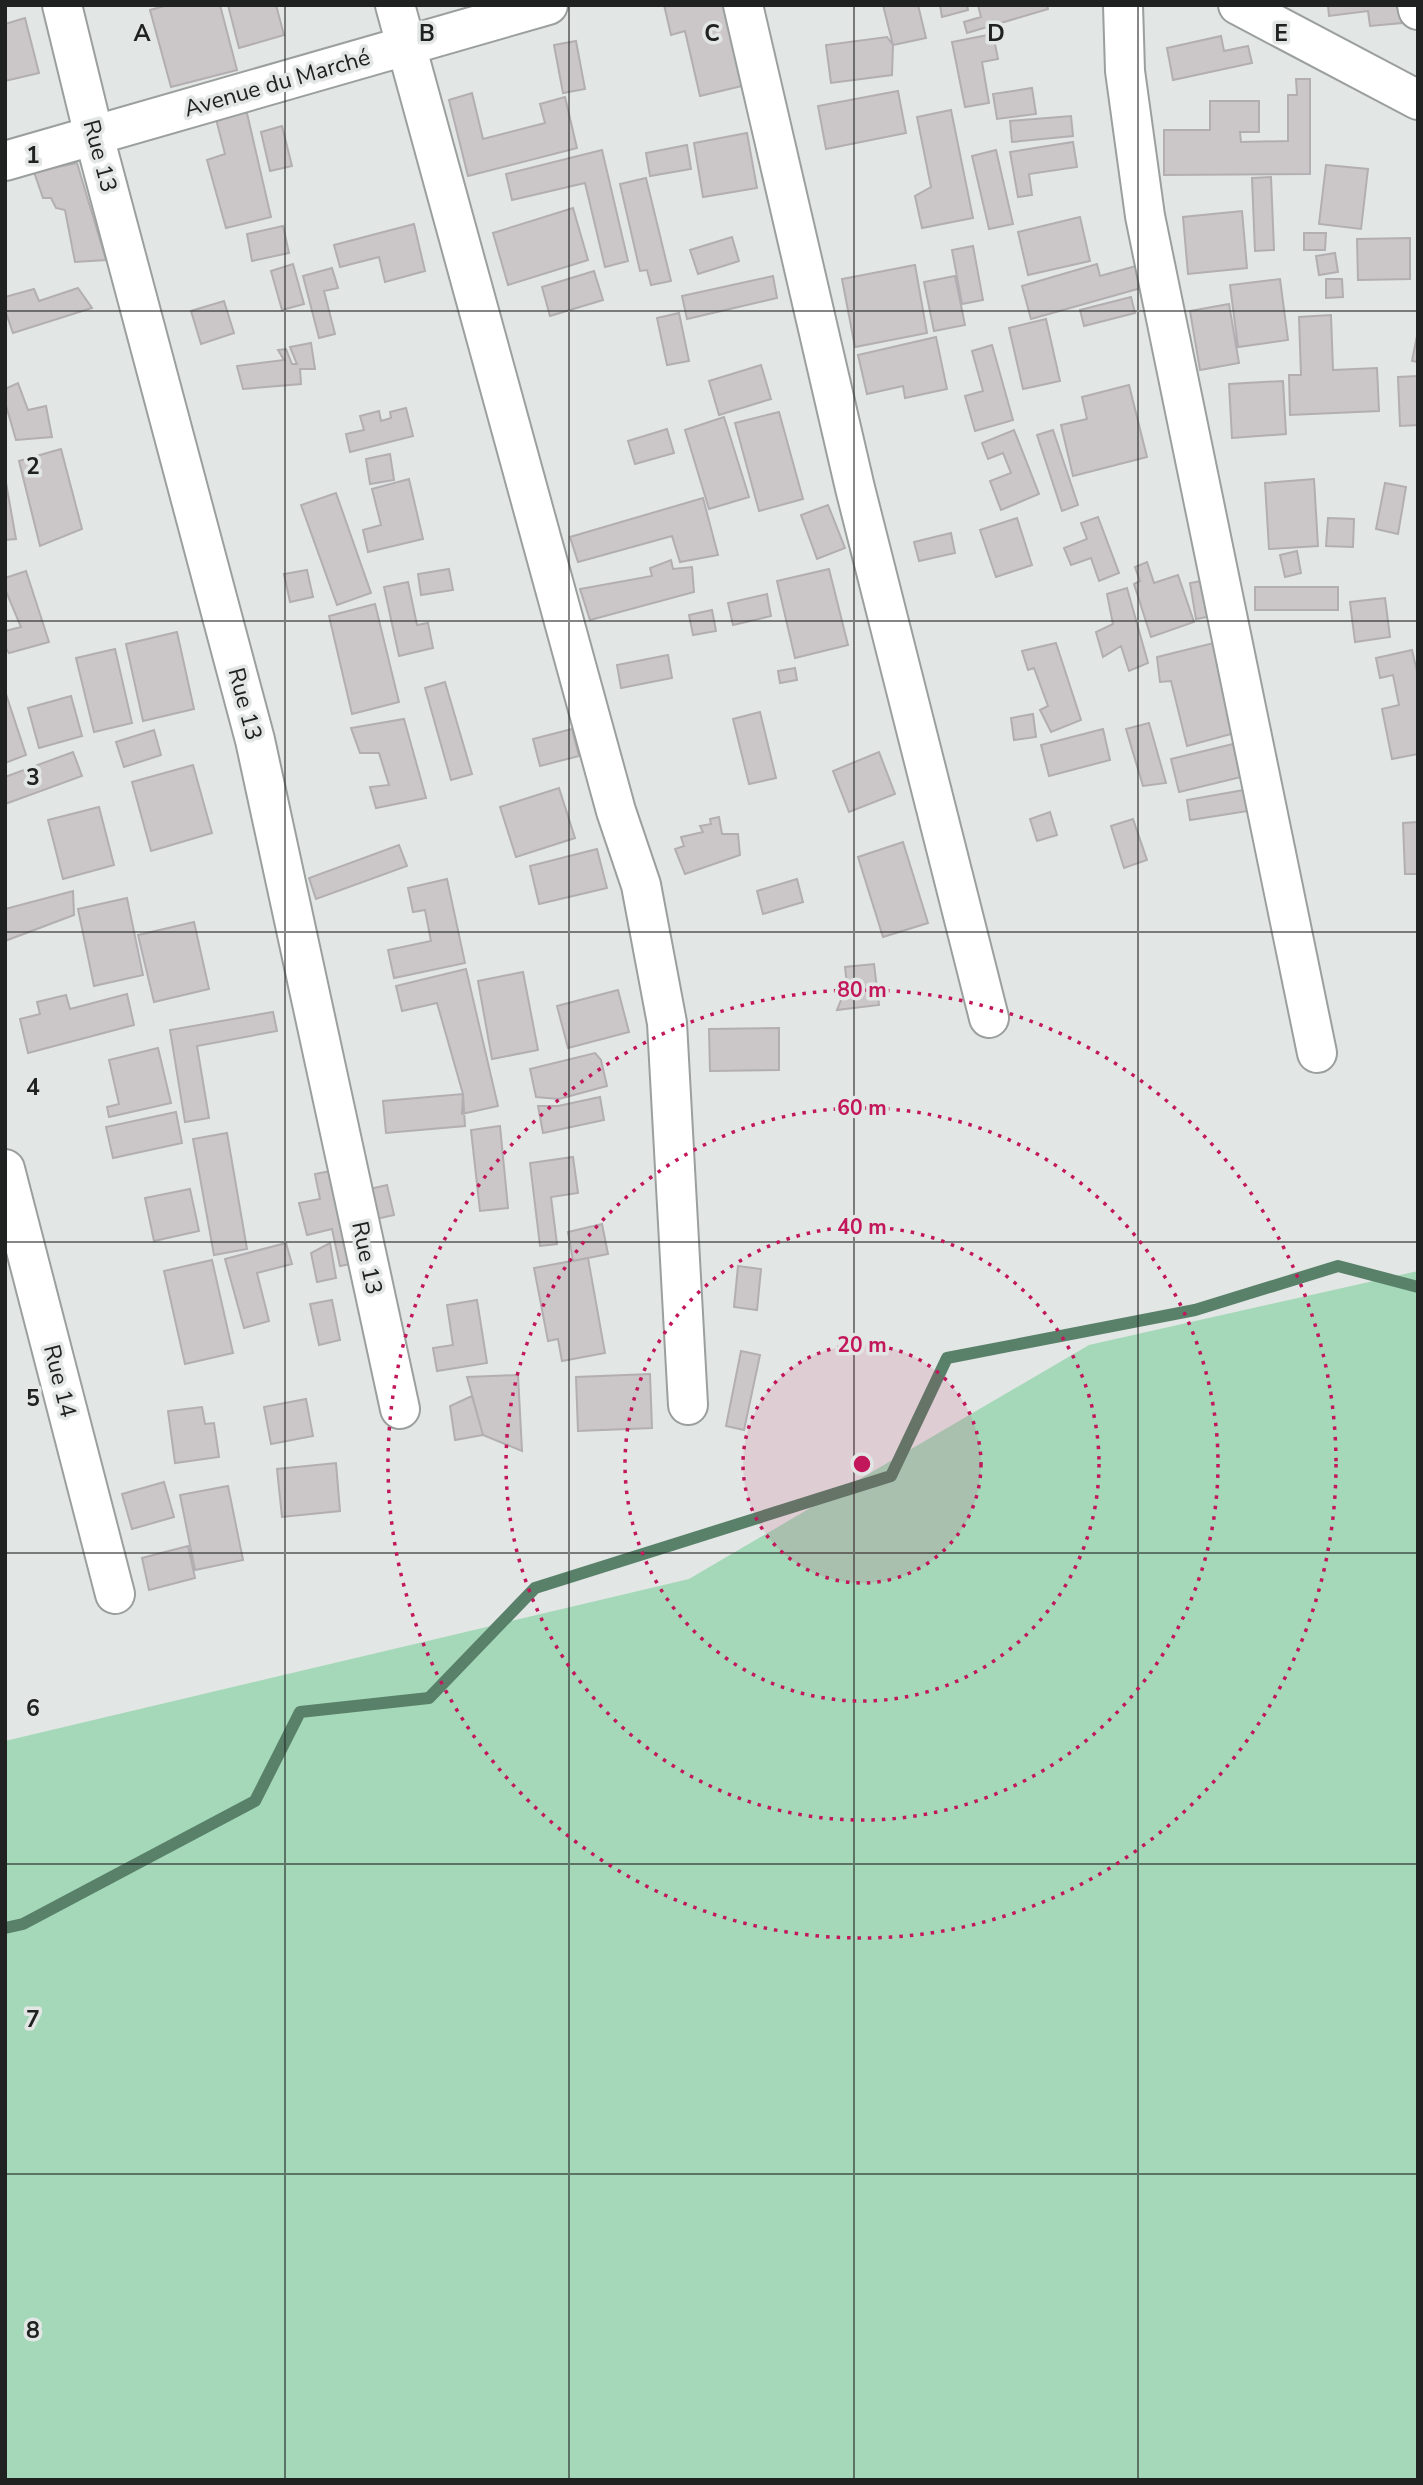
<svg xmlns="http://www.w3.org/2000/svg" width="1423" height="2485" font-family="'Nunito Sans',sans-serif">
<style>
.green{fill:#a4d8b9}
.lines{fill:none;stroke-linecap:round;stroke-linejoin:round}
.stream{stroke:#59816a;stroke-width:12}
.building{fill:#cbc7c9;stroke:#b3aeb1;stroke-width:2}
.minor-casing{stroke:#9ba09d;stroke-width:42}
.minor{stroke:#fff;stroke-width:38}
.grid{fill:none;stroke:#202221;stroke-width:2;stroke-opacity:0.55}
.ring{fill:none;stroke:#c2185b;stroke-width:3.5;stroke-dasharray:3.5 7}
.labels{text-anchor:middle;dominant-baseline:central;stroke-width:7;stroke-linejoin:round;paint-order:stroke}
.street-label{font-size:23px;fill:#202221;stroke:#e2e6e4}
.grid-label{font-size:23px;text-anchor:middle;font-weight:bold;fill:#202221;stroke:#e2e6e4;stroke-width:7;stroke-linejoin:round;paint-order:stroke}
.centre{fill:#c2185b;stroke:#e2e6e4;stroke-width:3.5}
.ring-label{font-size:21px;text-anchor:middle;font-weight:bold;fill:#c2185b;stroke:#e2e6e4;stroke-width:7;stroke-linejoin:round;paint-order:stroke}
</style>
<rect width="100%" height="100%" fill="#e2e6e4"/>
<path class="green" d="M1418,1271V2480H5V1741L689,1579L1089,1345Z"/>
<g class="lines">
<path class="stream" d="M5,1928L23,1924L255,1801L300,1712L429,1698L535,1588L891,1476L947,1358L1195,1310L1338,1266L1418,1287"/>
</g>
<path class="building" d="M168,5H220L237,70L171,87L150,10Z
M228,5H276L284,35L239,48Z
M664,5H729L746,85L700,96L685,31L671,35Z
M883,5H918L926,38L893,45Z
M940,5H967L968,10L942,17Z
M978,5H1047L1048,9L967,33L964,22L981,17Z
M1328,5H1400L1402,23L1370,26L1368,11L1329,16Z
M25,18L39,73L5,81V24Z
M993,34L998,59L982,62L989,103L965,107L952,42Z
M1221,36L1224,51L1248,46L1252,63L1173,80L1167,48Z
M887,37L893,45L892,75L831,83L826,45Z
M576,41L585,89L563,93L554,45Z
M1296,79H1310V174L1164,175V130H1210V101H1259V132H1240L1241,142L1288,141V95H1297Z
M1032,88L1036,114L997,119L993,94Z
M898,91L906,133L826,149L818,106Z
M472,93L483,139L545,123L540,104L565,97L577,148L468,176L449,100Z
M246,109L271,217L226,228L207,160L225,154L216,119Z
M951,110L973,218L922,228L915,196L931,187L917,117Z
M1071,116L1073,136L1012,142L1010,121Z
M282,126L292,166L270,171L261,132Z
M747,133L757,188L703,197L694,143Z
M1073,142L1077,167L1029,174L1032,195L1018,197L1010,152Z
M687,145L691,169L650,176L646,153Z
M602,150L628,261L605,267L585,183L512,200L506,174Z
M996,150L1013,224L989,229L972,156Z
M77,163L106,260L75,262L65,210L56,208L51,198H43L34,172Z
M1326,165L1368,169L1361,229L1319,224Z
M1271,177L1274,250L1255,251L1252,178Z
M646,178L671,281L651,285L647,270L640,271L620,184Z
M573,208L588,260L508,285L493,233Z
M1242,211L1247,268L1188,274L1183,217Z
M1080,217L1090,261L1028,275L1018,232Z
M414,224L425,271L385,282L379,257L340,267L334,245Z
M283,226L289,253L252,261L247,234Z
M1304,233H1326L1325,250H1304Z
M732,237L739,261L698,274L690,250Z
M1410,238V279L1358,280L1357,239Z
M973,246L983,300L962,304L952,250Z
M1335,253L1338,272L1319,275L1316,256Z
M293,264L304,304L282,310L271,271Z
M1097,264L1100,276L1136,266L1141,288L1031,319L1022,286Z
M915,265L927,333L855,347L842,279Z
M332,268L338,288L324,291L335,334L319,338L303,276Z
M594,271L603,300L550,316L542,287Z
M773,276L777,298L687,319L682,296Z
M955,276L965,325L934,331L924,282Z
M1280,279L1288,340L1238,347L1230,285Z
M1326,279H1342L1343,297L1326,298Z
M78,288L92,308L13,333L5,310V297L34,289L39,301Z
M1131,297L1135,313L1084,326L1080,310Z
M224,301L234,333L201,344L191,311Z
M1229,304L1239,363L1200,370L1190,311Z
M679,313L689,361L667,365L657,318Z
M1331,315L1333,370L1377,368L1379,411L1290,415L1289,375H1301L1299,317Z
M1046,319L1060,381L1023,389L1009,328Z
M1418,331V362L1412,361Z
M936,337L947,389L905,398L903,386L867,394L858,355Z
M311,343L315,369H300L301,384L243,389L237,366L284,360L278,350L286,349L292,364H297L290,347Z
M992,345L1013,420L975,431L965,396L983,391L972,351Z
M761,365L771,399L719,415L709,381Z
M1418,376V425L1400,426L1398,377Z
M1283,381L1286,434L1232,438L1229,384Z
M18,383L28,410L46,406L52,437L16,440L5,402V389Z
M1129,385L1147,457L1073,476L1061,425L1087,419L1082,397Z
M406,408L413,436L350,452L346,434L364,430L360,416L379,411L381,421L391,418L390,412Z
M779,412L803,499L759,511L735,423Z
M724,417L749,497L709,509L685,430Z
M667,429L674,453L635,464L628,441Z
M1014,430L1039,494L1001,510L990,481L1011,473L1003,453L988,459L982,443Z
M1053,430L1078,505L1062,511L1037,435Z
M61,449L82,529L40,546L19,461Z
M390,454L394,480L370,484L366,459Z
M5,477L16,539L5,540Z
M409,479L423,539L368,552L363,530L381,525L372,489Z
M1314,479L1318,546L1269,549L1265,483Z
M1385,483L1406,487L1398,534L1376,529Z
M336,493L371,593L337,605L301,505Z
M703,498L718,555L680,562L672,536L578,562L570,537Z
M828,505L845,548L817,559L801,515Z
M1098,517L1119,573L1099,581L1091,558L1071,565L1064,548L1087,539L1081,523Z
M1017,518L1032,565L996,577L980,530Z
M1328,518L1354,519L1353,547L1326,546Z
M951,533L955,553L919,561L914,542Z
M1297,551L1301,573L1285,577L1280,555Z
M671,560L673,569L692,567L694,592L590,620L580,589L652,576L650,568Z
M1147,562L1154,583L1178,575L1194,622L1151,637L1134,584L1140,581L1135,567Z
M449,569L453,590L421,595L418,574Z
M829,569L848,645L795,658L777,581Z
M307,570L313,597L290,602L284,574Z
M26,571L49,642L9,653L5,647V631L21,627L5,589V578Z
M1207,580L1213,616L1196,619L1190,583Z
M408,582L417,625L428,623L433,648L399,656L384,587Z
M1255,587H1338V610H1255Z
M1127,588L1148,663L1129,671L1121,646L1103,657L1096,632L1113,624L1107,594Z
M767,594L771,616L733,625L728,603Z
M1385,598L1390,637L1355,642L1350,602Z
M375,604L399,702L352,714L329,616Z
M712,610L716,631L693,635L689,615Z
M177,632L194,709L143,721L126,644Z
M1226,640L1242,731L1187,746L1171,681L1160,682L1157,657Z
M1056,643L1081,720L1051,732L1040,710L1048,706L1034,668L1028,670L1022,651Z
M115,649L132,723L94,732L76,658Z
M1412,650L1418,676V754L1392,759L1382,709L1399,705L1393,675L1380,678L1376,658Z
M668,655L672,678L621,688L617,665Z
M795,668L797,680L780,683L778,671Z
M445,682L472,774L451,780L425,688Z
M5,691L26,755L5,763Z
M71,696L82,736L39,748L28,708Z
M760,712L776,778L749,784L733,719Z
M1033,714L1036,737L1014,740L1011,718Z
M404,719L426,798L376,808L370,787L389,785L379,753H360L351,728Z
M1149,723L1166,783L1143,786L1126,729Z
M572,729L579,756L540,766L533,739Z
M1103,729L1110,760L1049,776L1041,745Z
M154,730L161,755L124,767L116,742Z
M1233,744L1241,777L1179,792L1171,759Z
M73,752L82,776L5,804V777Z
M879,752L895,794L849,812L833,771Z
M193,765L212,833L151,851L132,782Z
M559,788L575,838L516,857L500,807Z
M1244,790L1248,811L1190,820L1187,800Z
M99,807L114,865L63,879L48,820Z
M1050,812L1057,835L1037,841L1030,819Z
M719,817L722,834H738L740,855L685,874L675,849L684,846L681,837L703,832L700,826L711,824L710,819Z
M1133,819L1147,860L1124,868L1111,826Z
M1418,822V874H1405L1403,823Z
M903,842L928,923L883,937L858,857Z
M399,845L407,866L316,899L309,878Z
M597,849L607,888L539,904L530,866Z
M447,879L465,963L394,978L388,950L431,941L425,910L413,912L408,888Z
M797,879L803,902L763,914L757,891Z
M73,891L74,915L5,941V909Z
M127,898L143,975L94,986L78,909Z
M194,922L209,989L154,1002L138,935Z
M874,964L879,1005L837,1010L847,985L845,967Z
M466,969L498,1106L462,1114L463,1094L437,1003L402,1011L396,986Z
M523,972L538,1050L492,1059L478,981Z
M618,990L629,1032L568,1048L557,1006Z
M127,994L134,1025L28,1053L20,1019L40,1014L37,1002L66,995L70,1009Z
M273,1012L277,1031L197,1046L209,1118L185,1122L170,1030Z
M779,1028V1070L710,1071L709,1029Z
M158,1048L171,1103L109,1117L107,1107L119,1104L109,1060Z
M595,1053L601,1060L607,1086L559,1099L536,1097L530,1069Z
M463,1094L465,1126L386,1133L383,1101Z
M600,1097L604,1120L543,1133L538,1106H558Z
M176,1112L182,1143L113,1158L106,1127Z
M500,1126L508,1208L480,1211L471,1130Z
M227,1133L247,1249L214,1255L193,1139Z
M573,1157L578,1193L551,1197L557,1244L540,1246L530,1163Z
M341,1169L361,1262L340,1266L332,1229L307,1235L299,1203L320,1199L315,1174Z
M387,1185L394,1215L376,1219L370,1189Z
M190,1189L199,1231L154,1241L145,1198Z
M602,1224L608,1254L573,1261L568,1232Z
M286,1243L292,1264L257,1273L269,1321L244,1328L225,1259Z
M330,1243L336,1278L317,1282L311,1253Z
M588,1258L605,1353L562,1361L558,1339L548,1341L534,1268Z
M212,1260L233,1353L185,1364L164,1271Z
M738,1266L761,1269L757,1310L734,1307Z
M332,1300L340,1340L319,1345L310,1304Z
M477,1300L487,1363L437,1371L433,1348L453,1345L447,1305Z
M741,1351L760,1355L744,1430L726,1426Z
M650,1374L652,1428L578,1431L576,1377Z
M518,1375L522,1451L483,1435L467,1377Z
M472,1396L483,1435L455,1440L450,1406Z
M306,1399L313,1436L271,1444L264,1407Z
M202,1407L205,1424L214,1423L219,1457L175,1463L168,1411Z
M336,1463L340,1511L282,1517L277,1469Z
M164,1482L174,1517L132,1529L122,1494Z
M228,1486L243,1560L195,1570L180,1495Z
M188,1546L195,1578L149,1590L142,1558Z"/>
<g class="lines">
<g class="minor-casing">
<path id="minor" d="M62,5L94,136L255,740L400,1409
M395,5L616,811L641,885L667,1023L688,1405
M743,5L855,488L989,1018
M1123,5L1125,71L1145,216L1317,1053
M1238,5L1418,100
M1417,5L1418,10
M5,161L548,5
M5,1169L115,1594"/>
</g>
<use href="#minor" class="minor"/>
</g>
<path class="grid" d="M285,5V2480M569,5V2480M854,5V2480M1138,5V2480M5,311H1418M5,621H1418M5,932H1418M5,1242H1418M5,1553H1418M5,1864H1418M5,2174H1418"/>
<circle cx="862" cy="1464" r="119" fill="#c2185b" fill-opacity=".12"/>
<g class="ring">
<circle cx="862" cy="1464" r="119"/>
<circle cx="862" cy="1464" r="237"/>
<circle cx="862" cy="1464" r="356"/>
<circle cx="862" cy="1464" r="474"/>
</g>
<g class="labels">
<g class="street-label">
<text transform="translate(277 83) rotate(-16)">Avenue du Marché</text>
<text transform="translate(100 156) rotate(75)">Rue 13</text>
<text transform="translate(245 704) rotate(75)">Rue 13</text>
<text transform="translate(367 1258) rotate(78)">Rue 13</text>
<text transform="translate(60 1381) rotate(76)">Rue 14</text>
</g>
</g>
<g class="grid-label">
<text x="142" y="41">A</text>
<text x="427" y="41">B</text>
<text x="712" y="41">C</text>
<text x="996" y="41">D</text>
<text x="1281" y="41">E</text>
<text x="33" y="163">1</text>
<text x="33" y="474">2</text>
<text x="33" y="785">3</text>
<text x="33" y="1095">4</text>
<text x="33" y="1406">5</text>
<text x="33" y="1716">6</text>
<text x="33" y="2027">7</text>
<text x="33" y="2338">8</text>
</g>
<circle cx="862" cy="1464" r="10" class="centre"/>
<g class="ring-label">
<text x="862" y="997">80 m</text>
<text x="862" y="1115">60 m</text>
<text x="862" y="1234">40 m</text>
<text x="862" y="1352">20 m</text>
</g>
<rect width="1423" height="2485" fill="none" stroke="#202221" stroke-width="14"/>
</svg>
